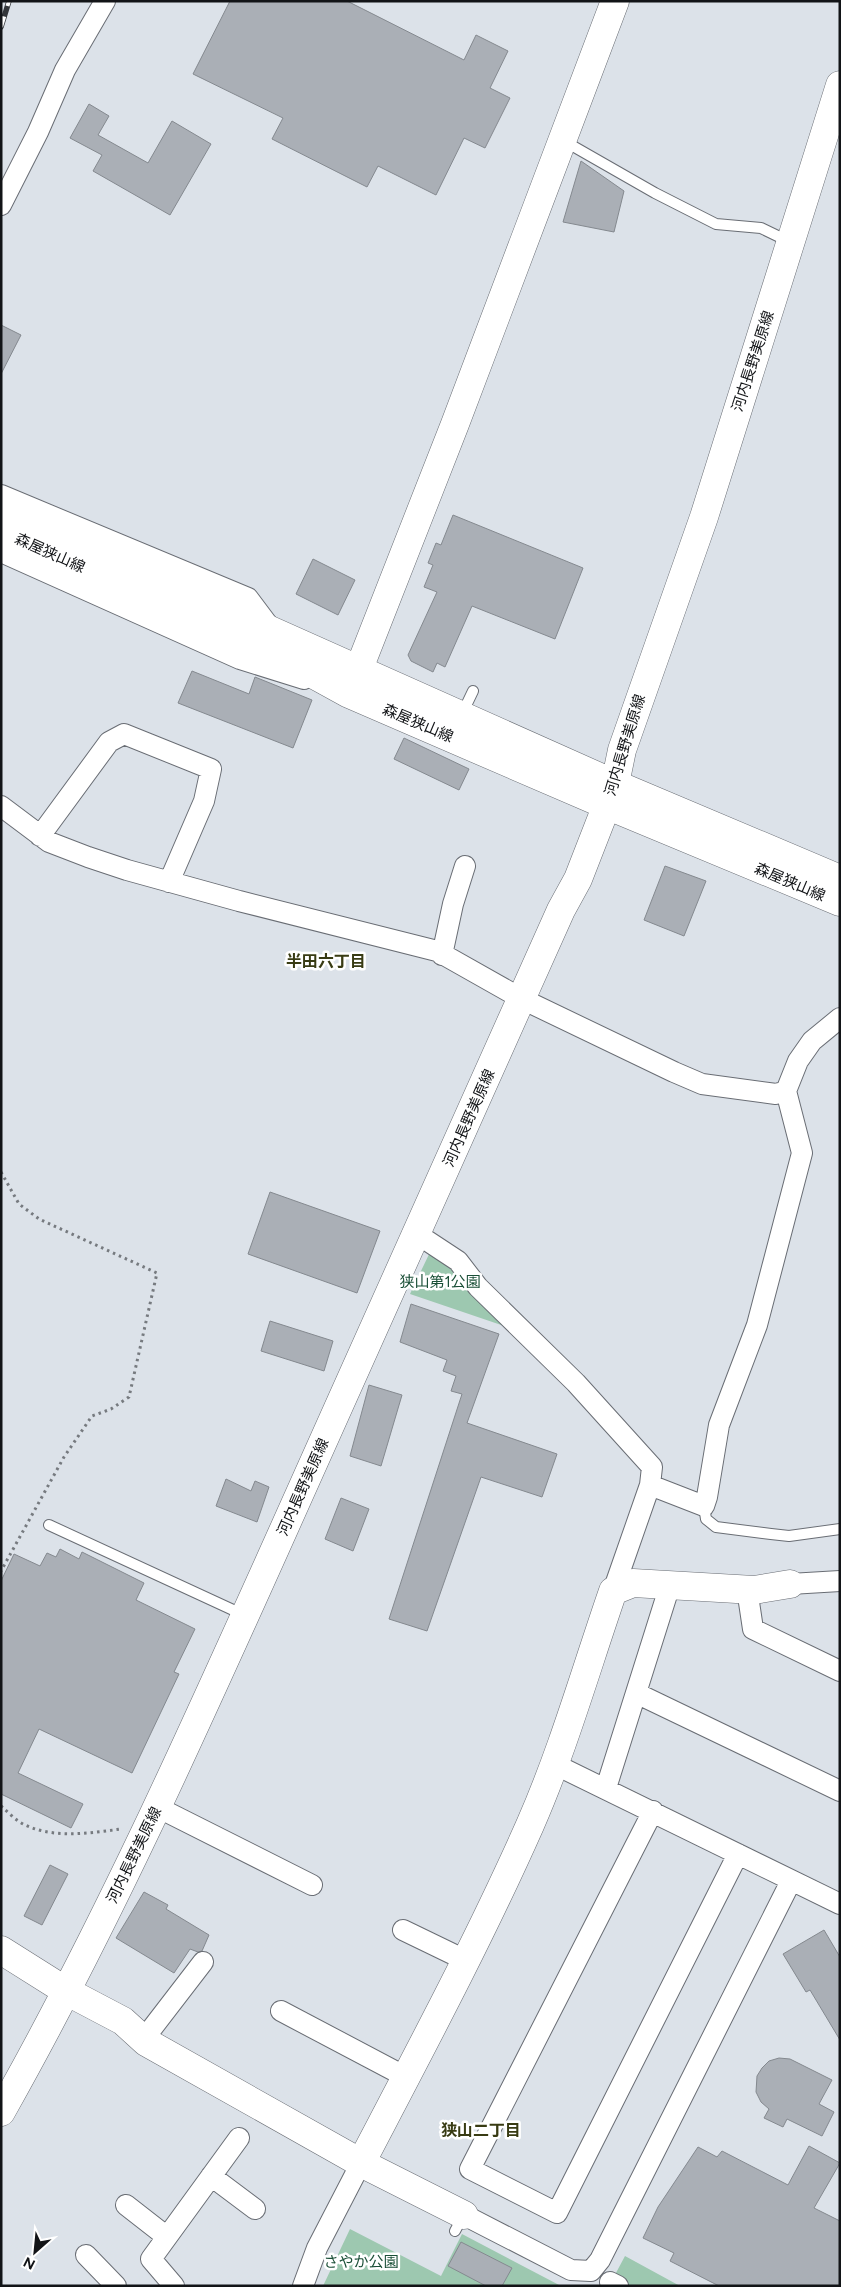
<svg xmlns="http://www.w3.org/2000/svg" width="841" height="2287" font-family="Figtree,'Noto Sans JP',sans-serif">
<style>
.green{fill:#9dc8b0}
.building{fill:#aaafb6;stroke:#84898f}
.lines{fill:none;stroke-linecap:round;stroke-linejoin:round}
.lane-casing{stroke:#696d74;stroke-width:12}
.street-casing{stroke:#696d74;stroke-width:22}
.secondary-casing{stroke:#696d74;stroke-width:29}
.path{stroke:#767a7f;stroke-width:3;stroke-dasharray:2.5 4;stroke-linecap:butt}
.lane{stroke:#fff;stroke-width:10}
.street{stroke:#fff;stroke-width:20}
.secondary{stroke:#fff;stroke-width:28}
.rail-casing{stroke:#33363a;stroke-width:5.5}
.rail{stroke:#fff;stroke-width:4;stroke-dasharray:11;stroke-linecap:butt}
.labels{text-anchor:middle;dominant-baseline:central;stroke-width:5;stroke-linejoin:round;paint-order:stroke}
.street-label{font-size:15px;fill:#121417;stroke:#fff}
.park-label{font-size:15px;fill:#1a4f37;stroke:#fff}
.neighbourhood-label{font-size:16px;font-weight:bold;fill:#383b13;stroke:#fff}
</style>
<rect width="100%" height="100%" fill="#dce2e9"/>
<path class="green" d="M432,1248L510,1328L410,1294Z
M350,2229L441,2276L462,2234L561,2286H323Z
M625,2256L680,2286H609Z"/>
<path class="building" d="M230,1H347L464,60L476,35L508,51L490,88L510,98L485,148L464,138L436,195L378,166L367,187L272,139L283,118L193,74Z
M89,104L109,116L98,135L148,163L172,121L211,144L170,215L93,171L102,155L70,138Z
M581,161L624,191L614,232L563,222Z
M1,325L21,335L1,374Z
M453,515L583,568L555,639L472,606L445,667L437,663L433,672L411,661L408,655L437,592L424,587L433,565L428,563L436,543L441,545Z
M313,559L355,580L338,615L296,594Z
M192,671L249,694L255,677L312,700L293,748L178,703Z
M404,738L469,769L459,790L394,759Z
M665,866L706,881L684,936L644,920Z
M270,1192L380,1231L357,1293L248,1254Z
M411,1304L499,1334L467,1423L557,1454L542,1497L481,1477L427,1631L389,1619L462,1394L451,1391L456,1376L443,1371L447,1360L400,1342Z
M270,1321L333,1341L324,1371L261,1351Z
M369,1385L402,1395L381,1466L350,1456Z
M226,1479L251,1491L255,1481L269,1487L257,1522L216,1506Z
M341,1498L369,1509L353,1551L325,1539Z
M60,1549L79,1559L82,1552L144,1583L136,1600L195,1629L174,1672L179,1674L132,1773L39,1729L18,1773L83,1804L71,1828L1,1794V1581L14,1554L40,1566L47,1553L56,1557Z
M50,1865L68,1874L42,1925L24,1916Z
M144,1892L168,1905L166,1909L209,1935L202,1951L198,1952L190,1949L174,1973L116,1938Z
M824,1930L840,1957V2040L810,1990L806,1992L783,1954Z
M779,2058L790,2059L832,2080L819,2104L834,2112L822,2136L787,2119L783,2127L764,2118L769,2109L761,2102L756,2092L757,2076L762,2068L769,2061Z
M809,2146L840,2163L814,2208L840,2221V2286H719L670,2261L674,2253L643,2238L658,2207L698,2147L717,2157L722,2151L788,2185Z
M461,2242L512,2268L502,2286H486L448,2266Z"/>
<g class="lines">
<g class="lane-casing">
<path id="lane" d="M564,141L655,193L716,224L761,228L790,242
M462,714L473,691
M704,1506L706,1519L716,1527L771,1534L789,1536L840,1529
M49,1525L244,1615
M455,2231L463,2216"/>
</g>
<g class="street-casing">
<path id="street" d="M1,205L38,132L65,70L105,1
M1,495L248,598L272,630
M1,552L240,659L304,679
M1,806L49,842L88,857L127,870L239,901L437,951L522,999L674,1072L702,1084L776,1094L786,1091L798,1061L812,1041L840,1018
M40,836L109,742L124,734L211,769L204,801L169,882
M442,955L453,904L465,866
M417,1234L458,1261L478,1287L576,1383L652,1467L650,1485
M790,1584L840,1581
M747,1589L753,1629L840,1671
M613,1591L650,1485L704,1506L707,1497L719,1425L757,1325L802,1153L786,1091
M636,1693L840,1791
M554,1764L840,1904
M606,1788L670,1585
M157,1807L312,1885
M653,1811L470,2169L557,2213L738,1854
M403,1930L465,1960
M281,2011L406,2077
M143,2040L203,1962
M211,2176L255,2209
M126,2205L167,2237
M464,2215L571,2270L591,2271L600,2260L791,1881
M86,2255L116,2286
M610,2282L618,2286
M174,2286L151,2259L239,2138
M303,2286L317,2248L361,2163"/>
</g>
<g class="secondary-casing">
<path id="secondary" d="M1,510L615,784L840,879
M1,532L258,644L349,694L606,805L840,902
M353,684L455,424L615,1
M1,1950L66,1991L123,2021L146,2042L361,2163L464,2215
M1,2112C107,1924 195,1727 283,1531C377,1324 470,1117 561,910L578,879L615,784L622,750L704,517L840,85
M361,2163C419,2052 479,1940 530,1825C563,1750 586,1669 613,1591L633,1583L754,1590L790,1584"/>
</g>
<path class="path" d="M1,1172L19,1204L39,1219L157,1273L129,1397L111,1409L92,1416L64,1457L1,1571
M1,1806C8,1812 16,1821 25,1825C55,1839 90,1833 121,1829"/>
<use href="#lane" class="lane"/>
<use href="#street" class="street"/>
<use href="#secondary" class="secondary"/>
<g class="rail-casing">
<path id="rail" d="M1,27L9,1"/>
</g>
<use href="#rail" class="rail"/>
</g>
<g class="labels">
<g class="street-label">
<text transform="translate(753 361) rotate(-72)">河内長野美原線</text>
<text transform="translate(50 553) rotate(24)">森屋狭山線</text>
<text transform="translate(418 723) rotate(23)">森屋狭山線</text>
<text transform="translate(625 745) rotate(-73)">河内長野美原線</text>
<text transform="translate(790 882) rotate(23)">森屋狭山線</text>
<text transform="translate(469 1118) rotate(-66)">河内長野美原線</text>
<text transform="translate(303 1487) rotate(-66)">河内長野美原線</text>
<text transform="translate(134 1855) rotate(-64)">河内長野美原線</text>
</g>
<g class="park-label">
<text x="440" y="1282">狭山第1公園</text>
<text x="361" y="2262">さやか公園</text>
</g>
<g class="neighbourhood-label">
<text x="326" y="961">半田六丁目</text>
<text x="481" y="2130">狭山二丁目</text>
</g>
</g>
<rect width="841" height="2287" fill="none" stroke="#121417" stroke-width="5"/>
<g transform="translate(35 2252) rotate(207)" stroke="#ffffff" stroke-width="4" paint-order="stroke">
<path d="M0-4L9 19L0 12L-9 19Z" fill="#121417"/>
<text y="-8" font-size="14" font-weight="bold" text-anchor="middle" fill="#121417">N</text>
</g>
</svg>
